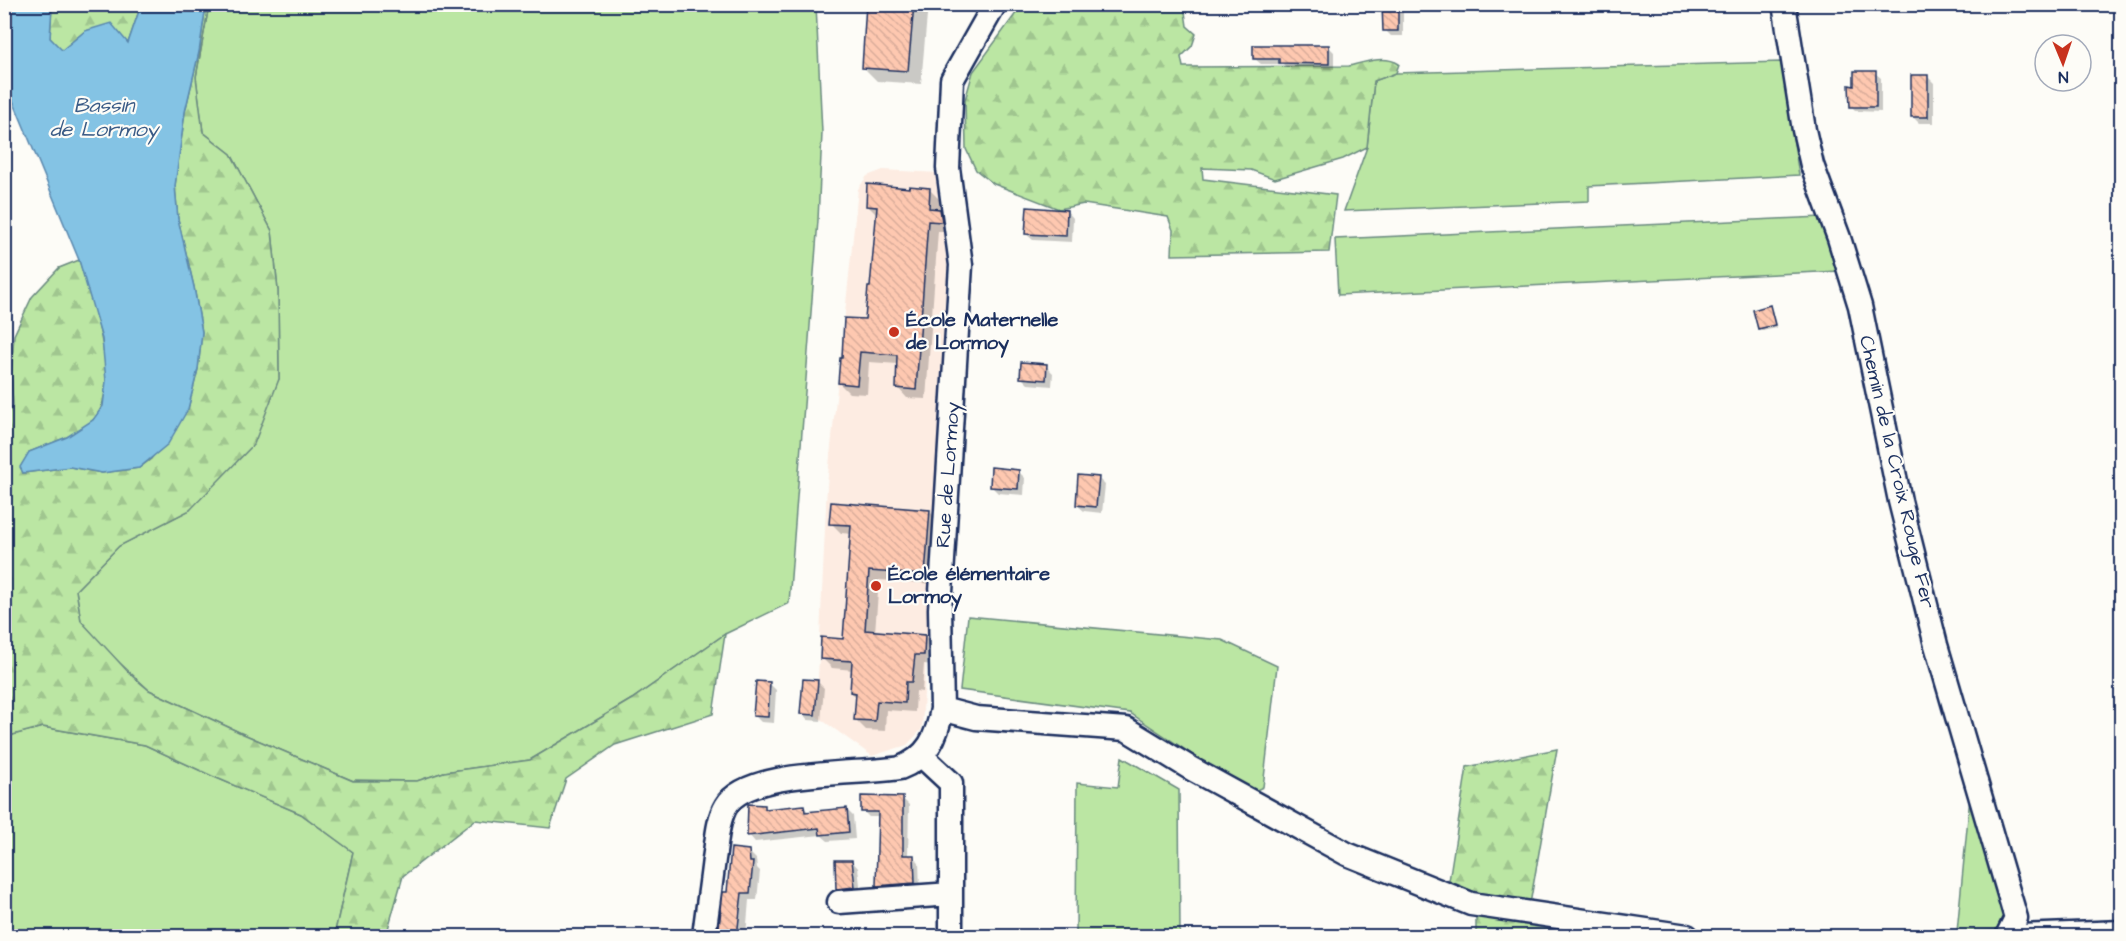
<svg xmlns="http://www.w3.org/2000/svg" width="2126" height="941" font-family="'Architects Daughter',sans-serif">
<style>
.built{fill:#fdece2}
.grass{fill:#bbe6a3;stroke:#6b8a80;stroke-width:1.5}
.forest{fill:url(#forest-firs);stroke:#6b8a80;stroke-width:1.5}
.water{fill:#84c3e4;stroke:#5a88ae;stroke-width:1.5}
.shadow{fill:#0003}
.building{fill:url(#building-back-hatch);stroke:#1b2f5e;stroke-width:1.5}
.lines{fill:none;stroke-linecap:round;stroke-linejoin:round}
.minor-casing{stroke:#1b2f5e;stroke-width:27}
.minor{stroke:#fdfcf7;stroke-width:22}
.poi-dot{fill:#c8321e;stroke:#fdfcf7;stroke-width:2}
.labels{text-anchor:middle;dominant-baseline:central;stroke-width:4.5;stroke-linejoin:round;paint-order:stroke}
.poi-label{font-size:20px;font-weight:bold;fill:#1b2f5e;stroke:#fdfcf7;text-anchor:start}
.street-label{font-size:20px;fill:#1b2f5e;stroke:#fdfcf7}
.water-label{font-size:21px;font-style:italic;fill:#3a5b86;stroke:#fdfcf7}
</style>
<defs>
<pattern id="forest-firs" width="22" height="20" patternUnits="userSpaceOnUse" patternTransform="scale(1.5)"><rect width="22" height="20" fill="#bbe6a3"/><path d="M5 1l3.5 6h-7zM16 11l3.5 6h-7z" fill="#a0c68f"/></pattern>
<pattern id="building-back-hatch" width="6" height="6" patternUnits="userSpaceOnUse" patternTransform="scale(1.5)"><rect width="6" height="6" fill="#fec8b0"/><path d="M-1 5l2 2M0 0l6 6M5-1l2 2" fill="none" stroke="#d9ac9a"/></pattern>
</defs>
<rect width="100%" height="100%" fill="#fdfcf7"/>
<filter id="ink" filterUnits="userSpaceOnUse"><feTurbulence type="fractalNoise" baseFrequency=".0167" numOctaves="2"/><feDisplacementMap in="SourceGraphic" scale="12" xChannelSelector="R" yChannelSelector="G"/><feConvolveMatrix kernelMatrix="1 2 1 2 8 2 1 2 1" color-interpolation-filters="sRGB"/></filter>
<g filter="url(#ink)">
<path class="built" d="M883,170L939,173L949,268L935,493L922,729L907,745L872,756L815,715L800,714L803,679H818L827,485L858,189L867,176Z"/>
<path class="grass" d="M209,5H816L822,133L818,220L789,603L725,634L632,699L530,760L444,772L417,781L355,780L356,782L241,733L149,690L109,653L81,621L76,590L119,546L190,510L279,379L278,291L272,231L231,154L203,132L196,77Z
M1781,62L1799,175L1589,186V201L1344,211L1367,147L1374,81L1396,73Z
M1823,217L1840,271L1338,295L1335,239Z
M968,616L1222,640L1277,666L1263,787L1250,793L1130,713L960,690Z
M42,727L145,745L212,776L301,814L353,852L334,936H5V737Z
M1122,757L1179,790L1180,936H1076L1077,783L1118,787Z
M1972,776L2010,917L1998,930L1957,932Z"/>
<path class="forest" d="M50,5H141L128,43L85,31L62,51L50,38L52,7Z
M206,5H209L196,77L203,132L231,154L272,231L278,291L279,379L254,444L190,510L119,546L76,590L81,621L131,675L149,690L241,733L353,781H417L444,772L530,760L632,699L725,634L713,714L615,745L566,779L550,828L475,820L403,876L386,936H334L353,852L301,814L212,776L145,745L43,727L5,737L4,421L13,405L11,374L14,335L32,297L59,268L79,260C91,296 123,388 94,419C78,436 50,443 29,452L23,473L70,467L102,473L139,468L151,459L188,409L198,369L202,332L194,287L178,219L175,186L185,112L199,52Z
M1022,5H1184L1187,26L1196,34L1192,46L1181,57L1183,67L1349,66C1365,62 1385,55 1399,64L1396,73L1374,81L1367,147L1343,159L1275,179L1251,170L1202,168L1203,179L1336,195L1329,252L1172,255L1173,230L1168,217L1084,204L1059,209L994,184L976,170L966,149L965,100L973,72Z
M1557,749L1530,904L1480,894L1449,881L1467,767Z
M1476,914L1566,929V936H1476Z"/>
<path class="water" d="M5,4L50,5L52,7L50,38L62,50L85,31L111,23L128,43L141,5H206L199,52L185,112L175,186L178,219L194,287L202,332L198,369L188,409L168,444L139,468L102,473L70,467L23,473L20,467L29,452L67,437L93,420L103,406L106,381L102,339L79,260L5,81Z"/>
<path class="shadow" d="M868,4H928L921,84L877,81L863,67Z
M1384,4H1403V36H1391L1385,30Z
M1328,46L1334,52V69L1287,68L1283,64H1261L1255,59Z
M1875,73L1881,78V112L1856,111L1851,106L1856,87Z
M1928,77L1934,83V123H1919L1912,116Z
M929,189L939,199V210L949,221L951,231H938L926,399L907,398L897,387L898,364L869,362L867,394L849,393L839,383L866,321L872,289L878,216L867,205Z
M1067,211L1073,218L1072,242L1033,240L1026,234Z
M1769,307L1772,310L1777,328L1762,331L1760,328Z
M1046,366L1053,373L1052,386L1028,384L1021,377Z
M1018,471L1025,478L1024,495L998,493L991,486Z
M1098,478L1105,485L1102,513L1084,511L1077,505Z
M929,511L939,521L935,584L879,580L875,632L925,636L935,646L934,665L924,664L922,692L916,691L915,712L886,710L885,731L866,730L856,720L857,698L851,692L853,670L832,668L822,658L845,640L852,534L841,533L831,523Z
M817,681L824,688L821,721L808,720L802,713Z
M770,684L776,690L774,723L761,722L755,716Z
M903,799L909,805L908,856H913L919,862L920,889L884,891L878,885L879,817H869L863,811Z
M764,806L768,810L803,807L810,813L846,809L853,816L855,839L828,841L821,835L755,842L749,835Z
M748,851L756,859L757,868L760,871L757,900H749L746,936H719L725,893H728Z
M852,861L858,868L861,893L844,895L837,889Z"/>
<path class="building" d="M866,4H914L908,71L862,68Z
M1382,4H1398V31H1383Z
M1253,45H1329V64L1279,63V59H1253Z
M1854,71H1876V107H1850L1849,85L1854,86Z
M1911,75H1928V117H1911Z
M867,184L909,188V186L930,188L929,208L940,209L942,222L928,221L916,390L896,388L897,355L860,352L857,385L838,383L840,358H842L844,318L865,319L868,287H870L877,207L866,206Z
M1027,207L1067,210L1066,236L1025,234Z
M1770,305L1775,325L1758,329L1753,310Z
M1021,362L1047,364L1046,380L1020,378Z
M991,467L1019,470L1018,489L990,487Z
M1078,475L1099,477L1096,507L1076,505Z
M831,502L930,510L925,575L869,571L865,630L925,635L924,655H915L912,682H906L905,703L877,701L875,721L854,720L856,693L850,692L852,661L820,659L821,637L843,639L851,525L829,524Z
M803,679L818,680L815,715L800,714Z
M756,681L770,682L768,717L753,716Z
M861,796L903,797V855H914L915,883L876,886L878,812H861Z
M748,804L765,805V809L804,805L805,812L847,808L849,832L820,835L819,828L747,836Z
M731,848L749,850L750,862H753L750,893H742L737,936H718L723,892H727Z
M835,860H852L855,887L836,889Z"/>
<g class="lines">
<g class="minor-casing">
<path id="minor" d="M1784,4L1804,130L1812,165L1839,238L1860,306L1900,501L1936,645L2016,918L2007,936
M942,709L976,718L1126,729L1190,768L1347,854L1471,904L1687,936
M922,756L951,783V936
M839,902L951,894
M704,936C707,911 711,885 714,859C717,842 717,821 726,806C747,769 860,775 900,768C928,757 937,737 942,709L940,609L961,265L948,168L952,80L995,4
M2021,936L2122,932"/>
</g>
<use href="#minor" class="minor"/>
</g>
</g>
<g class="poi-dot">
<circle cx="894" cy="332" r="6"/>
<circle cx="876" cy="586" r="6"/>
</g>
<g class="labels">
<g class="poi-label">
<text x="906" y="320">École Maternelle<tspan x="906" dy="23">de Lormoy</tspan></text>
<text x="888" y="574">École élémentaire<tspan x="888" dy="23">Lormoy</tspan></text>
</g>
<g class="street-label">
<text transform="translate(1897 472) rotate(77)">Chemin de la Croix Rouge Fer</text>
<text transform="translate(948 475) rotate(-86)">Rue de Lormoy</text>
</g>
<g class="water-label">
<text x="104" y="105">Bassin<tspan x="104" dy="24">de Lormoy</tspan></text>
</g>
</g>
<rect width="2126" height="941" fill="none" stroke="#fdfcf7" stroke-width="24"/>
<rect x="12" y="12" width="2102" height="917" fill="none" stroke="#1b2f5e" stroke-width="2" filter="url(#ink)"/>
<g transform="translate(2063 63) rotate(178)"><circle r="28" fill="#fdfcf7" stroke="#a3aaba" stroke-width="1.5"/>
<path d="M0-4.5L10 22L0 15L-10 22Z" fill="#c8321e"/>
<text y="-9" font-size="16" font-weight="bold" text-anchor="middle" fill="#1b2f5e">N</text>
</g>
</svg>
